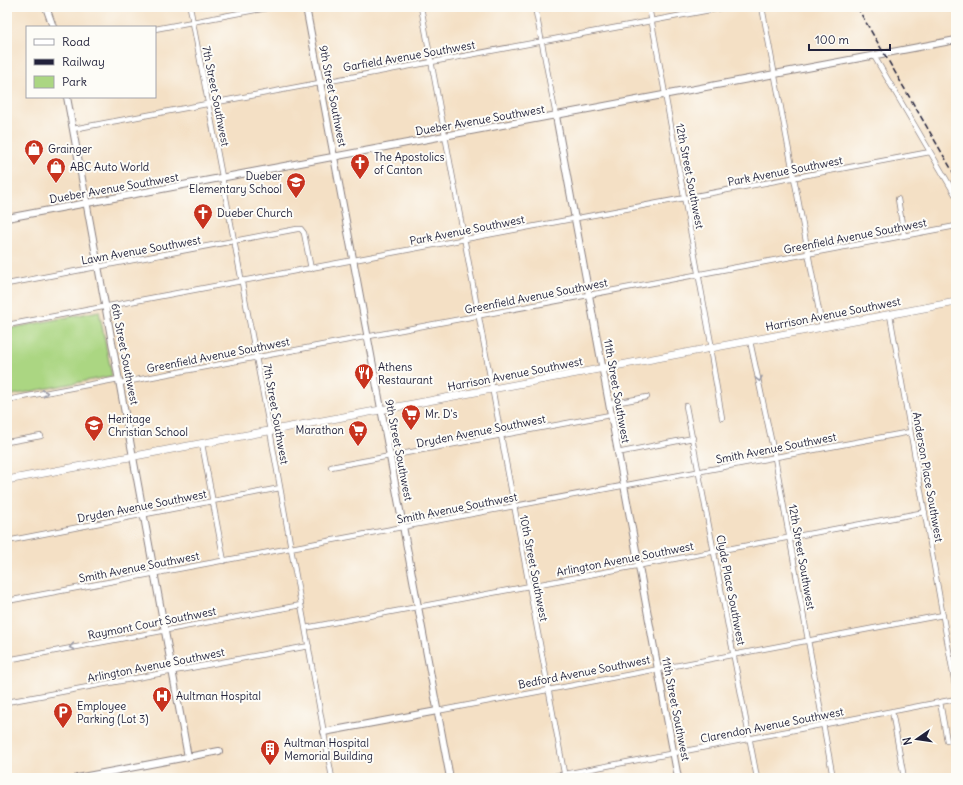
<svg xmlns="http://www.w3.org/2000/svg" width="963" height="785" font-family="Delius,sans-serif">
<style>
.park{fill:#abd682;stroke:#667c5e}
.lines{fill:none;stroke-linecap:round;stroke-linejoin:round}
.minor-casing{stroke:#8b8180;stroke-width:6}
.tertiary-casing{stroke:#8b8180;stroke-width:8}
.secondary-casing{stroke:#8b8180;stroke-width:8}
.minor{stroke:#fff;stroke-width:4.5}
.tertiary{stroke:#fff;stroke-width:6}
.secondary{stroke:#fff;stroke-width:7}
.rail{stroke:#22223b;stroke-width:1.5;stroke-dasharray:6 3;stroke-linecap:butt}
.oneway{stroke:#9c9ca7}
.labels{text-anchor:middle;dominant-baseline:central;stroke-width:4;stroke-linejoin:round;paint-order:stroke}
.street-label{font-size:11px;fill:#22223b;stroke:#fdfcf7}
.poi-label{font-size:11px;fill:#22223b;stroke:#fdfcf7;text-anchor:start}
</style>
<rect width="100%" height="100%" fill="#fdfcf7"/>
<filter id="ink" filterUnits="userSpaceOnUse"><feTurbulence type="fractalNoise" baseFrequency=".025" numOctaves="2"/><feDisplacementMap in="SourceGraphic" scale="8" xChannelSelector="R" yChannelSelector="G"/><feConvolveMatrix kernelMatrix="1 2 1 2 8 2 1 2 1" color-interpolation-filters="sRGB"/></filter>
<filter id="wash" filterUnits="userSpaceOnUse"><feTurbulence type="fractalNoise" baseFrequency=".012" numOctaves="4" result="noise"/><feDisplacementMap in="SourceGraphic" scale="16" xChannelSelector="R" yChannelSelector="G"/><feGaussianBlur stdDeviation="0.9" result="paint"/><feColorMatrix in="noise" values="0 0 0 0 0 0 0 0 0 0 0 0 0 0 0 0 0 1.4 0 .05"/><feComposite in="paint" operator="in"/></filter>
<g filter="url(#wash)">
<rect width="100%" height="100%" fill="#f4e0c5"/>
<path class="park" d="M99,311L112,376L7,396V329Z"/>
</g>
<g filter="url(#ink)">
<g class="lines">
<g class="minor-casing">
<path id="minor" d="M190,7L270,431L332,778
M421,7L565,778
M535,7L556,116
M649,7L711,343V354L722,418
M762,7L822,327
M155,29L272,7
M874,56L956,196
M73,129L726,7
M898,199L904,236
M7,284L297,229H301L304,233L311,269
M890,315L956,691
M7,325L930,152
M750,341L775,458L833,778
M120,383L956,226
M7,400L119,379
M609,404L647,397
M686,406L757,778
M7,442L41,436
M202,444L224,561
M617,453L693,438
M331,467L610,415
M7,541L280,488
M7,601L910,432
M305,628L925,512
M7,660L301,605
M7,702L309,646
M940,702L947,741
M437,711L943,615
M892,711L904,778
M544,778L956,699"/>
</g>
<g class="tertiary-casing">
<path id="tertiary" d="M46,7L53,27
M306,7L450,778
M67,97L188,757
M556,116L678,778
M7,218L956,40
M324,732L437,711
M77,778L219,751"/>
</g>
<g class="secondary-casing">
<path id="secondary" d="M7,480L956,302"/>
</g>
<use href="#minor" class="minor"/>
<use href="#tertiary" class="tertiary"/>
<use href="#secondary" class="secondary"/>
<path class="rail" d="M857,7L956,177"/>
</g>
<defs><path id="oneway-chevron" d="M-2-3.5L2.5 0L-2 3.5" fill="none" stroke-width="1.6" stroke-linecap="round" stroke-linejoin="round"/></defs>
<g class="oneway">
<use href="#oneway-chevron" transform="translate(759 379) rotate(78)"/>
<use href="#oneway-chevron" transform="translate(45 393) rotate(-11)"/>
<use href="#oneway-chevron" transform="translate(72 647) rotate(169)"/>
</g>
</g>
<defs>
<g id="shop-pin" transform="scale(1)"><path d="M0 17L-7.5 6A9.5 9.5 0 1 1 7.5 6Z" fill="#c8321e" stroke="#fdfcf7"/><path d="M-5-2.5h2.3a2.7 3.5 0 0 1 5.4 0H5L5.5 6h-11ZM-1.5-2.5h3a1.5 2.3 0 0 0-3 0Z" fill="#fff"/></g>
<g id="church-pin" transform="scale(1)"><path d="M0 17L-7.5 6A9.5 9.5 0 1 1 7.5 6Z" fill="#c8321e" stroke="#fdfcf7"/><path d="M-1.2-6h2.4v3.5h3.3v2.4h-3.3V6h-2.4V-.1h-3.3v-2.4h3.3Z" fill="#fff"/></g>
<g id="school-pin" transform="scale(1)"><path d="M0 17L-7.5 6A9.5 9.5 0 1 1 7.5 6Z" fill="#c8321e" stroke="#fdfcf7"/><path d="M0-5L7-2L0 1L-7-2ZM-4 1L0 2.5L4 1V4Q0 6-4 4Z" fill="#fff"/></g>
<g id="restaurant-pin" transform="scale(1)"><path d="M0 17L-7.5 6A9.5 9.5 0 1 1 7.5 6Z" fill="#c8321e" stroke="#fdfcf7"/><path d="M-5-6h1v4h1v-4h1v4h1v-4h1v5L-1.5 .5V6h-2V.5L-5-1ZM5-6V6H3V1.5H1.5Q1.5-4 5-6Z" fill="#fff"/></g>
<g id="supermarket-pin" transform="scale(1)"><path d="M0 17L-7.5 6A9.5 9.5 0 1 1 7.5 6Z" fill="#c8321e" stroke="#fdfcf7"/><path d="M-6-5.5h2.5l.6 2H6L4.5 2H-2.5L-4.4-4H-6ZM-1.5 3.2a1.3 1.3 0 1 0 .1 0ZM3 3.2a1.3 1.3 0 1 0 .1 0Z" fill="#fff"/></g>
<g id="hospital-pin" transform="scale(1)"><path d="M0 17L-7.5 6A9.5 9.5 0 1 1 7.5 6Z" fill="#c8321e" stroke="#fdfcf7"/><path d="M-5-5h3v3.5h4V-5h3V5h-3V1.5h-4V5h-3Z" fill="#fff"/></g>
<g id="parking-pin" transform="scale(1)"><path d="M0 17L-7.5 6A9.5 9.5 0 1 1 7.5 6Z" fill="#c8321e" stroke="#fdfcf7"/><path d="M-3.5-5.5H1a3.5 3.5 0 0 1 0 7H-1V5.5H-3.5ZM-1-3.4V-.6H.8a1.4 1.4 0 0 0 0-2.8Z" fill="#fff"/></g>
<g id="building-pin" transform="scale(1)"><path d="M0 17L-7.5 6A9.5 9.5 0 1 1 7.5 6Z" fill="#c8321e" stroke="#fdfcf7"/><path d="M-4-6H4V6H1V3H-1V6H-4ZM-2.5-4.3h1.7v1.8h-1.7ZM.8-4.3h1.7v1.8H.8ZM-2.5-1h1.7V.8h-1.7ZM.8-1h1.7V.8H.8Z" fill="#fff"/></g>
</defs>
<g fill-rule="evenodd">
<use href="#shop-pin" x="34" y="149"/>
<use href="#church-pin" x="360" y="163"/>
<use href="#shop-pin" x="56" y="167"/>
<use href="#school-pin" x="296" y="182"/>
<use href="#church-pin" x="203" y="213"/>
<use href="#restaurant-pin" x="364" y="373"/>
<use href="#supermarket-pin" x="411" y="414"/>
<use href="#school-pin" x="94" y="425"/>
<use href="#supermarket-pin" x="358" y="430"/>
<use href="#hospital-pin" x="162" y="696"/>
<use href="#parking-pin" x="63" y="712"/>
<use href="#building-pin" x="270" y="749"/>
</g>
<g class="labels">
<g class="street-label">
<text transform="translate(409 56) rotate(-10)">Garfield Avenue Southwest</text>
<text transform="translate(216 96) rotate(79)">7th Street Southwest</text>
<text transform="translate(333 96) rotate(79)">9th Street Southwest</text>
<text transform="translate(480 120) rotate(-10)">Dueber Avenue Southwest</text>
<text transform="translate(785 171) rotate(-11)">Park Avenue Southwest</text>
<text transform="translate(690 176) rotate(79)">12th Street Southwest</text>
<text transform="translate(114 188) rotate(-10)">Dueber Avenue Southwest</text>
<text transform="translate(467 230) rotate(-11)">Park Avenue Southwest</text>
<text transform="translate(855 236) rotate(-11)">Greenfield Avenue Southwest</text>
<text transform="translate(141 250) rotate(-10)">Lawn Avenue Southwest</text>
<text transform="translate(536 296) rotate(-11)">Greenfield Avenue Southwest</text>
<text transform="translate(833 314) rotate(-11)">Harrison Avenue Southwest</text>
<text transform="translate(125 354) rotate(79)">6th Street Southwest</text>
<text transform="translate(218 355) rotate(-11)">Greenfield Avenue Southwest</text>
<text transform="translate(515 374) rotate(-11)">Harrison Avenue Southwest</text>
<text transform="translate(617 391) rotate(80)">11th Street Southwest</text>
<text transform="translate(276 414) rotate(80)">7th Street Southwest</text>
<text transform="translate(481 431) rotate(-11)">Dryden Avenue Southwest</text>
<text transform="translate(776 448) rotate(-11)">Smith Avenue Southwest</text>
<text transform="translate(399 450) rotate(79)">9th Street Southwest</text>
<text transform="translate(928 477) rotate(80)">Anderson Place Southwest</text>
<text transform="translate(142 506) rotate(-11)">Dryden Avenue Southwest</text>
<text transform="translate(457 508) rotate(-11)">Smith Avenue Southwest</text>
<text transform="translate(802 557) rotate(80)">12th Street Southwest</text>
<text transform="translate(625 559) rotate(-11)">Arlington Avenue Southwest</text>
<text transform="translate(139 567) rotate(-11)">Smith Avenue Southwest</text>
<text transform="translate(534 568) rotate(79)">10th Street Southwest</text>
<text transform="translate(731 590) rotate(79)">Clyde Place Southwest</text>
<text transform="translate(152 623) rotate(-11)">Raymont Court Southwest</text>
<text transform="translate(156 665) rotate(-11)">Arlington Avenue Southwest</text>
<text transform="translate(584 672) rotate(-11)">Bedford Avenue Southwest</text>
<text transform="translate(676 709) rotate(79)">11th Street Southwest</text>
<text transform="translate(772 725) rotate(-11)">Clarendon Avenue Southwest</text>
</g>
<g class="poi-label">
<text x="48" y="149">Grainger</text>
<text x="374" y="157">The Apostolics<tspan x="374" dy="13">of Canton</tspan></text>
<text x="70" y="167">ABC Auto World</text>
<text x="282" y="176" text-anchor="end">Dueber<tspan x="282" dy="13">Elementary School</tspan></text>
<text x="217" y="213">Dueber Church</text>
<text x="378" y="367">Athens<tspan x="378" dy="13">Restaurant</tspan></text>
<text x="425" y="414">Mr. D's</text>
<text x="108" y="419">Heritage<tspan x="108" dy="13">Christian School</tspan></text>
<text x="344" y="430" text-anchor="end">Marathon</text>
<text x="176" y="696">Aultman Hospital</text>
<text x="77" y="706">Employee<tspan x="77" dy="13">Parking (Lot 3)</tspan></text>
<text x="284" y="743">Aultman Hospital<tspan x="284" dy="13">Memorial Building</tspan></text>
</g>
</g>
<rect width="963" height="785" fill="none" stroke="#fdfcf7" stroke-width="24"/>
<rect x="26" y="26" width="130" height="72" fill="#fdfcf7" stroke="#a5a5ac"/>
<rect x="34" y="39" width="20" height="6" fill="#ffffff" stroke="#a5a5ac"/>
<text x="62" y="46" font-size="12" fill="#22223b">Road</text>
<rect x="34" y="59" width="20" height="6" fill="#22223b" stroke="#a5a5ac"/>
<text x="62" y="66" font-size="12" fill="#22223b">Railway</text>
<rect x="34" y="76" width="20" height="12" fill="#abd682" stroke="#a5a5ac"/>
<text x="62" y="86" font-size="12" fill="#22223b">Park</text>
<g transform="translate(917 739) rotate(257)" stroke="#fdfcf7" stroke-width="3" paint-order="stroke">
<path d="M0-3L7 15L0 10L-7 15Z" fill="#22223b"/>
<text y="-6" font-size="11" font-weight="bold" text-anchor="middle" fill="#22223b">N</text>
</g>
<path d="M809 44v6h81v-6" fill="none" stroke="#22223b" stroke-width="2"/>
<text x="815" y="44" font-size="12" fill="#22223b" stroke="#fdfcf7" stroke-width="3" paint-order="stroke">100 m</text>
</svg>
